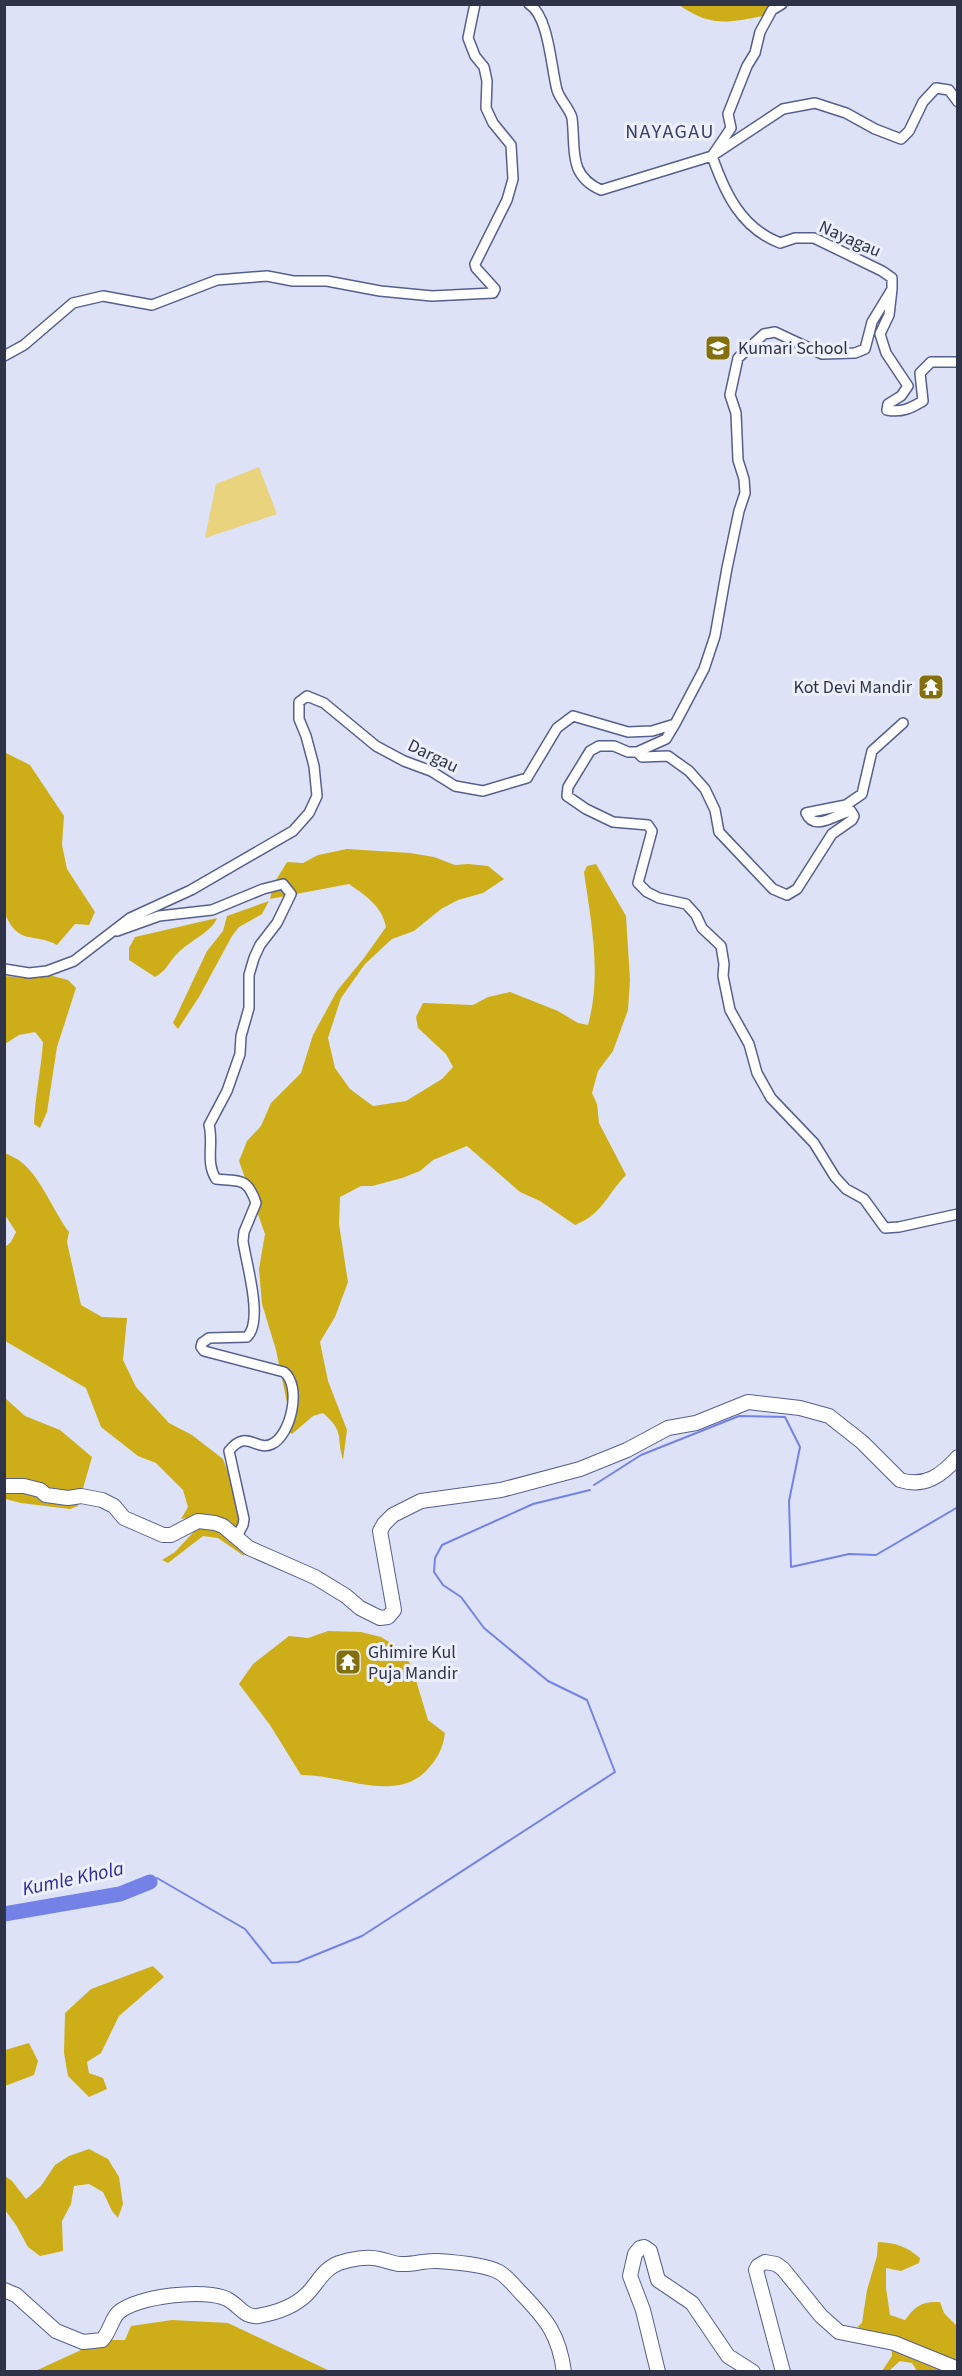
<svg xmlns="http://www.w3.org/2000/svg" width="962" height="2376" font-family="'Source Sans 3',sans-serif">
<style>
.green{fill:#e9d37d}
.forest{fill:#cdae19}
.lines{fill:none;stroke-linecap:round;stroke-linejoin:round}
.stream{stroke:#7482e7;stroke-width:2}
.river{stroke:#7482e7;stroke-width:15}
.street-casing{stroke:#565f8d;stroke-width:12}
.secondary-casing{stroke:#565f8d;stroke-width:16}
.street{stroke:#fff;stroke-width:9}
.secondary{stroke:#fff;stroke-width:14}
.labels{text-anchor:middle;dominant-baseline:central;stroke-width:6;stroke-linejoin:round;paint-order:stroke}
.street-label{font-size:18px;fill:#2e3347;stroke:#edeffa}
.poi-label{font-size:18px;fill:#2e3347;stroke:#edeffa;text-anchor:start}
.neighbourhood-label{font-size:20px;letter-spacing:1.5px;fill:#363d69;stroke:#edeffa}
.water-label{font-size:20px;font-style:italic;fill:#2e289d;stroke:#edeffa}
</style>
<rect width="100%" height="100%" fill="#dde2f7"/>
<path class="green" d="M259,467L277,514L205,538L216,484Z"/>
<path class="forest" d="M679,5H771L763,16C727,23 711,27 679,5Z
M4,752L30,765L64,816L62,845L67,869L95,912L89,925L75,924L57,945C33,932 19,946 5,914Z
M347,849L410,853L434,857L455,865L468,864L488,866L504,879L483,893L458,900L441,909L414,931L392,939L365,964L341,998L328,1038L335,1068L350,1089L373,1106L406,1101L442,1079L453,1067L446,1054L418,1028L416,1017L423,1003L473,1005L488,997L510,992L558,1011L578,1023L588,1025C602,975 591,922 584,872L587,866L596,864L626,916L630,980L628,1010L613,1051L598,1071L592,1093L597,1104L599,1123L626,1175C607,1194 603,1214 575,1225L540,1201L520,1192L467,1146L433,1160L420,1171L402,1178L372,1186H361L340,1197L339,1224L348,1282L335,1317L320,1342L328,1381L347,1430L343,1460C336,1436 345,1432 323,1413L313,1416L292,1434L285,1429L289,1412L276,1350L262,1304L259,1269L265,1234L239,1161L247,1141L261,1126L271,1103L301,1073L313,1035L337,991L364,958L386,927C382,906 366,896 349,884L270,899L273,885L287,862L303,863L318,855Z
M269,901L262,914L239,927L232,936L199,997L178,1029L173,1023L207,951L223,931L227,916Z
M217,918C212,932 189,941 178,953C169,961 167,971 155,977L129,960V948L135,937Z
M37,972L68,980L76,988L57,1047L47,1112L40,1128L34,1124C35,1097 41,1070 43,1042L35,1032L19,1035L5,1044V976L24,978Z
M5,1153C10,1156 17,1158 21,1162C41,1177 53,1211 69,1232L67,1242L81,1305L102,1317L127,1318L123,1360L136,1387L169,1423L192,1435L223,1459L232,1483L241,1520L244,1556L218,1538L203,1536L168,1563L162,1560L175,1552L199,1526L193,1517L181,1519L188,1507L183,1490L156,1463L138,1456L101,1427L86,1388L5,1341L4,1248L11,1242L16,1232L5,1215Z
M4,1397L25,1416L60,1430L92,1457L78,1506L70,1509L21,1503L5,1499Z
M328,1631L361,1632L381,1637L401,1649L412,1667L428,1720L445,1733C443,1748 438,1758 427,1770C395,1804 341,1774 301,1775L270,1725L239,1684L253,1664L289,1636L308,1638Z
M153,1966L164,1977L119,2016L101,2053L87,2062L89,2073L103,2078L107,2089L89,2097L68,2076L64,2053L65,2013L91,1989Z
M29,2043L38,2061L34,2075L5,2086V2050Z
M89,2149L108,2159L119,2177L123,2204L118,2218L112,2211L103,2192L89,2184L74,2186L71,2204L62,2221L63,2251L40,2256L28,2247L16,2225L5,2210V2176L12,2181L26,2199L41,2186L55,2165L69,2156Z
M878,2242C896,2243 906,2246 920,2258L919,2263L901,2271L886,2268V2288L890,2315L905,2320C915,2306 922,2301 940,2302L944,2313L957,2326V2371H917L912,2363L900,2361L889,2371H882L892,2356L891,2339L857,2327L862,2323L867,2290L877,2256Z
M172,2320L228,2323L330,2371L33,2372L103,2340H125L131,2326Z"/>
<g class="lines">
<path class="stream" d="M594,1485L641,1455L739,1416L785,1417L800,1447L789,1501L791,1567L849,1554L876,1555L958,1507
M157,1878L245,1929L272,1963L298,1962L362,1936L615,1772L587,1700L548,1681L484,1628L461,1597L443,1585L434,1572L435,1558L442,1545L533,1504L590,1490"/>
<path class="river" d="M4,1914L120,1894L150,1882"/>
<g class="street-casing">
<path id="street" d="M529,4C549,16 551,68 557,90C560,100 570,109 572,118C576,148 567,175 601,190L712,156L783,109L815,103L846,113L875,129L901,139L909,131L923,102L936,88L949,90L958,102
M892,289L889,315L880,334L886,353L908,386L901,396L888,404L887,410C902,413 911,408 923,401L920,373L931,362H958
M4,356L24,345L73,303L103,296L152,305L217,280L267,276L293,281H327L380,291L432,296L493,293L495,289L476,268L475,264L507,200L513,179L511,145L493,123L486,108L487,81L484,67L475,56L468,38L475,4
M675,724L666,739L637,752H628L614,746H599L590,751L568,787L567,796L586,809L613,822L648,825L652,831L638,883L647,892L659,898L686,904L696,915L702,928L721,946L724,964L723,976L730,1010L749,1044L757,1073L771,1098L814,1143L835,1177L846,1189L864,1199L885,1228L899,1227L958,1214
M637,752L642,757L668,756L689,771L705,789L715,810L719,832L773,889L787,895L797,889L832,834L852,820L854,816L851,811C837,813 815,833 806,813L846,805L862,794L872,751L903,723
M117,931L159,916L212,910L263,889L283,884L291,894L277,923L260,945L254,958L249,975V1008L241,1036L240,1054L227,1091L209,1125C214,1143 205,1162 216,1179C239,1182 247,1176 256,1203L244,1232L243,1241C246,1263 264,1321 247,1337L209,1338L202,1343L201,1347L204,1351L284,1372C302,1386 291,1435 272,1444C256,1452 247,1428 229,1451L244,1519L243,1525L236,1538
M4,969L29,973L47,971L74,961L130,918L191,890L293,831L309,813L317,796L314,766L306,736L299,719V702L307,696L324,703L376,746L404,761L431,771L455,786L483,791L527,778L557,728L573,716L628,732L652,731L675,724L704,669L715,636L727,568L739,511L745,493L744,479L738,460L736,413L730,395L738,358L764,334L775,332L822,354L855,353L865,349L872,322L892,289V278L882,271L814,238H795L780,243C741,228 725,193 712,156L731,128L728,114L747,66L755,53L760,32L772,10L782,4"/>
</g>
<g class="secondary-casing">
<path id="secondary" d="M4,1486H24L40,1490L46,1495L68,1498L81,1496L102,1500L114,1506L124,1518L163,1535H171L198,1521L215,1523L223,1526L249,1548L315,1577L346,1596L360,1608L380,1618L388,1617L394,1610L380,1531L384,1524L393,1515L421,1501L501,1490L580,1469L627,1450L668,1428L696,1423L748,1402L800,1408L829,1416L862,1442L900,1480C925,1488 942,1475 958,1457
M4,2290L16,2295L56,2331L83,2342L102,2340C110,2332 111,2320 118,2313C135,2296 207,2288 227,2299C238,2304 244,2318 258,2316C275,2313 294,2307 307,2294C318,2283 323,2269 339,2263C350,2259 368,2256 379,2259C386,2260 393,2264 401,2264C413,2265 425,2260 437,2261C453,2262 486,2265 499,2272C508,2277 515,2287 522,2294C547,2320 559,2335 564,2372
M658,2372L643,2310L630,2276L635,2254L640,2248L644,2247L650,2251L658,2280L692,2303L728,2356L753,2372
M783,2372L756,2270L758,2266L765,2262L776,2264L783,2269L821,2316L839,2332L894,2343L958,2369"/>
</g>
<use href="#street" class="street"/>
<use href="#secondary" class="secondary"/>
</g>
<defs>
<g id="school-square" transform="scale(1.35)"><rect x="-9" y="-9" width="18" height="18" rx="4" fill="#846f0d" stroke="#edeffa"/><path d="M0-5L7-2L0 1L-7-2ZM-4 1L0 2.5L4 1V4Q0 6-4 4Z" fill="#fff"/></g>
<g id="temple-square" transform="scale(1.35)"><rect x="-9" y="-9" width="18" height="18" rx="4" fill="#846f0d" stroke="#edeffa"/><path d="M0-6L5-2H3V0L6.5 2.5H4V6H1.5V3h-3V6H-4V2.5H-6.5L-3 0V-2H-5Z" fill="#fff"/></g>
</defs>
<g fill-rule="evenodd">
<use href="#school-square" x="718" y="348"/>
<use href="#temple-square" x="931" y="687"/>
<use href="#temple-square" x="348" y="1662"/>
</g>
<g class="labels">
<g class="street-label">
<text transform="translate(850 239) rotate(24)">Nayagau</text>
<text transform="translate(433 756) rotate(26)">Dargau</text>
</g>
<g class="poi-label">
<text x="738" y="348">Kumari School</text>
<text x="912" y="687" text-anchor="end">Kot Devi Mandir</text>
<text x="368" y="1652">Ghimire Kul<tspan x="368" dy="21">Puja Mandir</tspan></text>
</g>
<g class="neighbourhood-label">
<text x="670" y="132">NAYAGAU</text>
</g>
<g class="water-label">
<text transform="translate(73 1879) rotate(-12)">Kumle Khola</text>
</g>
</g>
<rect width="962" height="2376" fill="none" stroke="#2e3347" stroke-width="12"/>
</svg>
